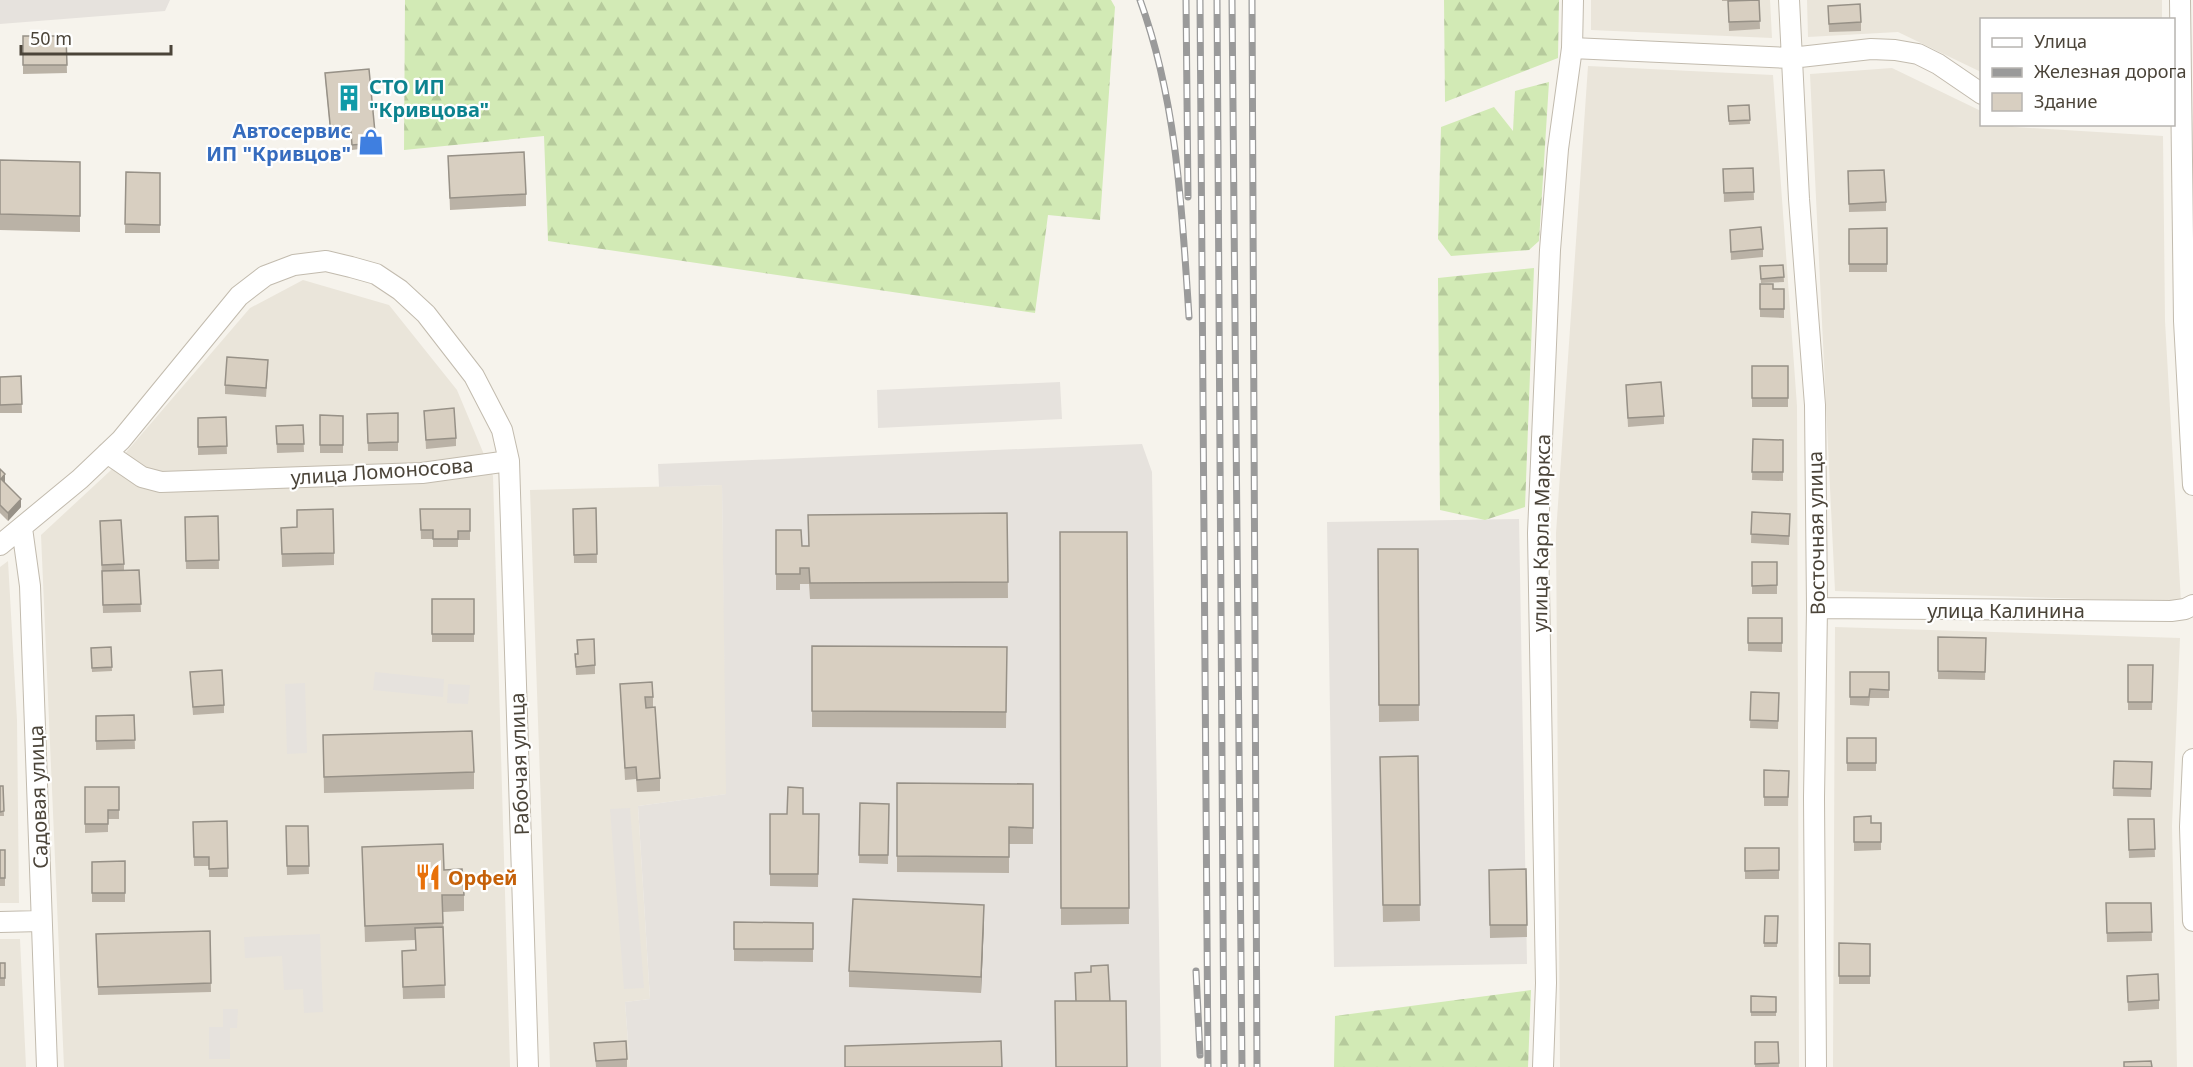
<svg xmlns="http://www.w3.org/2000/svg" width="2193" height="1067" font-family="'Noto Sans',sans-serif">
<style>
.residential{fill:#eae5da}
.industrial{fill:#e6e2dd}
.forest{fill:url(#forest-firs)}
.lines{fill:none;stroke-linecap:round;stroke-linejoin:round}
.minor-casing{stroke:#c2bbae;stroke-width:22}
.minor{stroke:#fff;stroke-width:20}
.rail-casing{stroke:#9a9a9a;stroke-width:7}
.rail{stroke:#fff;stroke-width:4.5;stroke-dasharray:14;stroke-linecap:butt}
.wall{fill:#bab2a6}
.shaded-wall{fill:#979187}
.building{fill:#d8cfc1;stroke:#979187;stroke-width:1.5}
.labels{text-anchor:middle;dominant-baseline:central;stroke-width:4.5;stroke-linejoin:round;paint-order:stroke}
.culture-label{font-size:20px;font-weight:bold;fill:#0d838f;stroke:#fff;text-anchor:start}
.shop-label{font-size:20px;font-weight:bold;fill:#366cbe;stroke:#fff;text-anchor:end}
.street-label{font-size:20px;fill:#4b4439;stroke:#fff}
.food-label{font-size:20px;font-weight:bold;fill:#c56008;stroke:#fff;text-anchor:start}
</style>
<defs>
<pattern id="forest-firs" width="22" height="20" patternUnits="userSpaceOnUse" patternTransform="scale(1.5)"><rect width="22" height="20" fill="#d2eab5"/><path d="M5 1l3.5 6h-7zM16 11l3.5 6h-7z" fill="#b6ca9c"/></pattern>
</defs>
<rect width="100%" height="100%" fill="#f6f3ec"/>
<path class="residential" d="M1591,0H1770L1772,38L1591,30Z
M1807,0H2162V19L1982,20L1981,72L1898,32L1808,37Z
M1588,66L1773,75L1797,406L1799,1067H1560L1556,533Z
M1892,68L1981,111L1982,124L2009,125L2015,127L2163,136L2165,321L2181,602L1835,591L1810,74Z
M303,280L389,305L457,390L493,476L510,1067H64L41,535L110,471L250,308Z
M722,485L727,794L638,806L650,999L625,1002L630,1067H550L530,490Z
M8,561L17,720L19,903H0V567Z
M1835,627L2180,638L2172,826L2177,1067H1833Z
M0,939H20L26,1067H0Z"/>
<path class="industrial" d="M0,0H170L165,11L0,24Z
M1060,382L1062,419L878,428L877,390Z
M1142,444L1152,472L1161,1067H630L625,1002L650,999L638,806L726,794L722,485L659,487L658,464Z
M1519,519L1527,964L1334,967L1327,522Z
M375,672L444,679L443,697L373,690Z
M305,683L307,753L287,754L285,684Z
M448,684L470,685L468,704L447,703Z
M630,808L644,988L624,989L610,809Z
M320,934L323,1012L304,1013L303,989L284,990L282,956L245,958L244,937Z
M223,1009H238L237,1028H230V1059H209V1027H223Z"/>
<path class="forest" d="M405,0H1111L1115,7L1100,220L1048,215L1035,313L548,241L544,136L404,150Z
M1444,0H1559L1558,58L1445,102Z
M1549,82L1539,241L1529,250L1451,256L1438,239L1441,127L1494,107L1513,131L1515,91Z
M1534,268L1525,507L1485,520L1440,510L1438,278Z
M1531,990L1528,1067H1334L1335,1016Z"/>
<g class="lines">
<g class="minor-casing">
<path id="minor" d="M1789,0L1799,199L1815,405L1817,608L1814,798L1816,1067
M2180,0L2184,321L2193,485
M1572,48L1791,58L1871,49L1895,50L1918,54L1938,64L1982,94
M107,453L142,477L161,482L422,473L509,461
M22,528L30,586L47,1067
M0,545L80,479L121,440L239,296L265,276L294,265L326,261L351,267L376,274L400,290L426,314L474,376L502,430L509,461L528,1067
M1817,608L2171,611L2185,609L2193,605
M2193,759L2190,827L2193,921
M0,922L41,921
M1543,1067L1546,983L1538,533L1550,250L1558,149L1572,48L1573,0"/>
</g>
<use href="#minor" class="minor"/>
<g class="rail-casing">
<path id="rail" d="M1140,0C1177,101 1182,210 1189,317
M1186,0L1188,197
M1200,0L1208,1067
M1217,0L1224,1067
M1232,0L1242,1067
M1252,0L1257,1067
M1196,971L1200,1055"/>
</g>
<use href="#rail" class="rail"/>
</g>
<path class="wall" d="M1722,0H1759L1760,29L1729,31L1728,1H1722Z
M1828,6L1861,22V31L1829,32Z
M23,36H66L67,73L23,74Z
M325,77L376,143V147L352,150L351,137L331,138Z
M1749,105L1750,124L1729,125L1728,106Z
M448,156L526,194V206L450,210Z
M0,160L80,162V232L0,230Z
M1753,168L1754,200L1724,202L1723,169Z
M1848,171L1886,202V211L1849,212Z
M126,172L160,173V233H125Z
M1887,228V272H1849V229Z
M1730,230L1763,249V257L1731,260Z
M1783,265L1784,282L1761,283L1760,266Z
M1760,284L1773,289H1784V318L1760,317Z
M1752,366H1788V407H1752Z
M268,368L266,397L225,394V385Z
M21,376L22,413H0V377Z
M1626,385L1664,416V424L1628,427Z
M424,411L456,438V446L426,449Z
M398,413V451H368L367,414Z
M320,415L343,416V453H320Z
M226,417L227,454L198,455V418Z
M303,425L304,452L277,453L276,426Z
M1753,439L1783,440V481L1752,480Z
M0,469L5,483L21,507L8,521L0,513Z
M596,508L597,563H574L573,509Z
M420,509H470V540H458V547H433V539H421Z
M1752,512L1790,514L1789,545L1751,543Z
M1007,513L1008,598L810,599L809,584H800V590H776V530L802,546H808Z
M218,516L219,569H186L185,517Z
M100,521L124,564V570H139L141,612L103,613Z
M297,527L334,553V565L282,567L281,528Z
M1060,532H1127L1129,924L1061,925Z
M1378,549H1418L1419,721L1379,722Z
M1752,562H1777V594H1752Z
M432,599H474V642H432Z
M1748,618H1782V652L1748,651Z
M1938,637L1986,638L1985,680L1938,679Z
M577,640L595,665V674L576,675L575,654H577Z
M812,646L1007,647L1006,728L812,727Z
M111,647L112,671L92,672L91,648Z
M2128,665H2153L2152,710H2128Z
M190,672L224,705V713L193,715Z
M1850,672H1889V698H1870L1869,706L1850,705Z
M620,684L653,697V707L660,778V791L637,792L636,779L625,780Z
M1751,692L1779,693L1778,729L1750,728Z
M134,715L135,749L96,750V716Z
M323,735L474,772V789L324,793Z
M1847,738H1876V771H1847Z
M1418,756L1420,921L1383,922L1380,757Z
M2114,761L2152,762L2151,797L2113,796Z
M1764,770L1789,771L1788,806H1764Z
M897,783L1033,784V844H1009V873L897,872Z
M0,786H3L4,816H0Z
M85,787H119V819H108V832L85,833Z
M860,803L889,804L888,864L859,863Z
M770,814H819L818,887L770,886Z
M1854,817L1871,823H1881V850L1854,851Z
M2128,819H2154L2155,857L2129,858Z
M227,821L228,877H209V866H194L193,822Z
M286,826H308L309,874L287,875Z
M362,847L444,870L464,895V911L443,912L445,998L403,999L402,963L416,950L415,940L365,942Z
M1745,848H1779V879H1745Z
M0,850H5V886H0Z
M125,861V902H92V862Z
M1526,869L1527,937L1490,938L1489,870Z
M2106,903H2151L2152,941L2107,942Z
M1765,916H1778L1777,947H1764Z
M984,921L981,993L849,987V971Z
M734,922L813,923V962L734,961Z
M210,931L211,992L98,995L96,934Z
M1839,943L1870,944V984H1839Z
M0,963H5V986H0Z
M2127,976L2159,1000V1009L2128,1011Z
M1751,996L1776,997V1016H1751Z
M1755,1042H1778L1779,1067H1755Z
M594,1043L627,1059V1067H596Z"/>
<path class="shaded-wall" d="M5,474V482L1,487V479Z
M21,499V507L8,521V513Z
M984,905V921L981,993V977Z"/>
<path class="building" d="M1759,0L1760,21L1729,22L1728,1Z
M1860,4L1861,22L1829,24L1828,6Z
M23,36H66L67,65H23Z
M369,69L376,143L352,145L351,132L331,134L325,73Z
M1749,105L1750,120L1729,121L1728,106Z
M524,152L526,194L450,198L448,156Z
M0,160L80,162V216L0,214Z
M1753,168L1754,192L1724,193L1723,169Z
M1884,170L1886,202L1849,204L1848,171Z
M126,172L160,173V225L125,224Z
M1761,227L1763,249L1731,252L1730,230Z
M1887,228V264H1849V229Z
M1783,265L1784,277L1761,279L1760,266Z
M1760,284H1773V289H1784V309H1760Z
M227,357L268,360L266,388L225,385Z
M1752,366H1788V398H1752Z
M21,376L22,404L0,405V377Z
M1661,382L1664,416L1628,418L1626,385Z
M454,408L456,438L426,440L424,411Z
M398,413V442L368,443L367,414Z
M320,415L343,416V445H320Z
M226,417L227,446L198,447V418Z
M303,425L304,444H277L276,426Z
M1753,439L1783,440V472H1752Z
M0,469L5,474L1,479L21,499L8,513L0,505Z
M596,508L597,554L574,555L573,509Z
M333,509L334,553L282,554L281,528L297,527V510Z
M420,509H470V531H458V539H433V530H421Z
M1752,512L1790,514L1789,536L1751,534Z
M1007,513L1008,582L810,583L809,568H800V574H776V530H801L802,546H809L808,515Z
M218,516L219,560L186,561L185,517Z
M121,520L124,564L102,565L100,521Z
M1060,532H1127L1129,908H1061Z
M1378,549H1418L1419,705H1379Z
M1752,562H1777V585L1752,586Z
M139,570L141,604L103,605L102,571Z
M432,599H474V634H432Z
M1748,618H1782V643H1748Z
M1938,637L1986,638L1985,672L1938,671Z
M594,639L595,665L576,667L575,654H578L577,640Z
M812,646L1007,647L1006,712L812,711Z
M111,647L112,667L92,668L91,648Z
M2128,665H2153L2152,702H2128Z
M222,670L224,705L193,707L190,672Z
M1850,672H1889V690L1870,689L1869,697H1850Z
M652,682L653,697H645L646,708L655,707L660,778L637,780L636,767L625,768L620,684Z
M1751,692L1779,693L1778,721L1750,720Z
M134,715L135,740L96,741V716Z
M472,731L474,772L324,777L323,735Z
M1847,738H1876V763H1847Z
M1418,756L1420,905H1383L1380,757Z
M2114,761L2152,762L2151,789L2113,788Z
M1764,770L1789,771L1788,797H1764Z
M897,783L1033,784V828L1009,827V857L897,856Z
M0,786H3L4,811L0,812Z
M85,787H119V810H108V824H85Z
M788,787L803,788V814H819L818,874H770V814H787Z
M860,803L889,804L888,855H859Z
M1871,816V823H1881V842H1854V817Z
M2128,819H2154L2155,849L2129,850Z
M227,821L228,868L209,869V857H194L193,822Z
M286,826H308L309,866H287Z
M443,844L444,870L462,869L464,895H442L443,923L365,926L362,847Z
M1745,848H1779V870L1745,871Z
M0,850H5V878H0Z
M125,861V893H92V862Z
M1526,869L1527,925H1490L1489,870Z
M853,899L984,905L981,977L849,971Z
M2106,903H2151L2152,932L2107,933Z
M1765,916H1778L1777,943H1764Z
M734,922L813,923V949H734Z
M443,927L445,985L403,987L402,951L416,950L415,928Z
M210,931L211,983L98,987L96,934Z
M1839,943L1870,944V976H1839Z
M0,963H5V978H0Z
M1108,965L1110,1001H1076L1075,973L1091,972V966Z
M2158,974L2159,1000L2128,1002L2127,976Z
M1751,996L1776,997V1012H1751Z
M1055,1001H1126L1127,1067H1056Z
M626,1041L627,1059L596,1061L594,1043Z
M1001,1041L1002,1067H845V1046Z
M1755,1042H1778L1779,1063L1755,1064Z
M2151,1061L2152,1067H2124V1062Z"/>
<defs>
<g id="building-bare" transform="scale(2.07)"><path d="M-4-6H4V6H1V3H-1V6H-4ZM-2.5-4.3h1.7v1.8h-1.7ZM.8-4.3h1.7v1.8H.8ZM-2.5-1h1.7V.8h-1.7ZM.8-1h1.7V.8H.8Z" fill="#0f9aa8" stroke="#fff" stroke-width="2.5" paint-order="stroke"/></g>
<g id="shop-bare" transform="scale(2.07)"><path d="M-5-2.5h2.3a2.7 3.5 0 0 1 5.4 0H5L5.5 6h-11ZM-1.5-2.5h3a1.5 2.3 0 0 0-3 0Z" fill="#3f7fe0" stroke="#fff" stroke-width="2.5" paint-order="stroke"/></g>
<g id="restaurant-bare" transform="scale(2.07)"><path d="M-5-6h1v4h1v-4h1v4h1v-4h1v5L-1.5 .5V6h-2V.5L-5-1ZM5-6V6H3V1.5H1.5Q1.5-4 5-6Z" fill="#e8710a" stroke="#fff" stroke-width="2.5" paint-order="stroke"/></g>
</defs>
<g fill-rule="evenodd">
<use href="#building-bare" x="349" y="98"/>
<use href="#shop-bare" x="371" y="142"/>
<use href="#restaurant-bare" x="428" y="877"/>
</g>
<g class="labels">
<g class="culture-label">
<text x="369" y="86">СТО ИП<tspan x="369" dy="23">"Кривцова"</tspan></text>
</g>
<g class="shop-label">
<text x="351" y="130">Автосервис<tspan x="351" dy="23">ИП "Кривцов"</tspan></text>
</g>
<g class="street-label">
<text transform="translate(382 471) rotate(-4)">улица Ломоносова</text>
<text transform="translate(1541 533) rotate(-89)">улица Карла Маркса</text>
<text transform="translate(1816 533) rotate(-91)">Восточная улица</text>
<text x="2006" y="610">улица Калинина</text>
<text transform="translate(519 764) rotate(-92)">Рабочая улица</text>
<text transform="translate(38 797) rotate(-92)">Садовая улица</text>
</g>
<g class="food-label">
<text x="448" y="877">Орфей</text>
</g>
</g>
<rect x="1980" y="18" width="195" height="108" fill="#ffffff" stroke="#b7b4b0" stroke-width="1.5"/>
<rect x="1992" y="38" width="30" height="9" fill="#ffffff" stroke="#b7b4b0" stroke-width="1.5"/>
<text x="2034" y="48" font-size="18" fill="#4b4439">Улица</text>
<rect x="1992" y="68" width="30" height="9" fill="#9a9a9a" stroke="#b7b4b0" stroke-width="1.5"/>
<text x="2034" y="78" font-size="18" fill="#4b4439">Железная дорога</text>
<rect x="1992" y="93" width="30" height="18" fill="#d8cfc1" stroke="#b7b4b0" stroke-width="1.5"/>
<text x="2034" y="108" font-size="18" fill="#4b4439">Здание</text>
<path d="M21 45v9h150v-9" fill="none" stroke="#4b4439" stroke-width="3"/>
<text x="30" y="45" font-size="18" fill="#4b4439" stroke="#ffffff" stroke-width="4.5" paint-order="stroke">50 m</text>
</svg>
